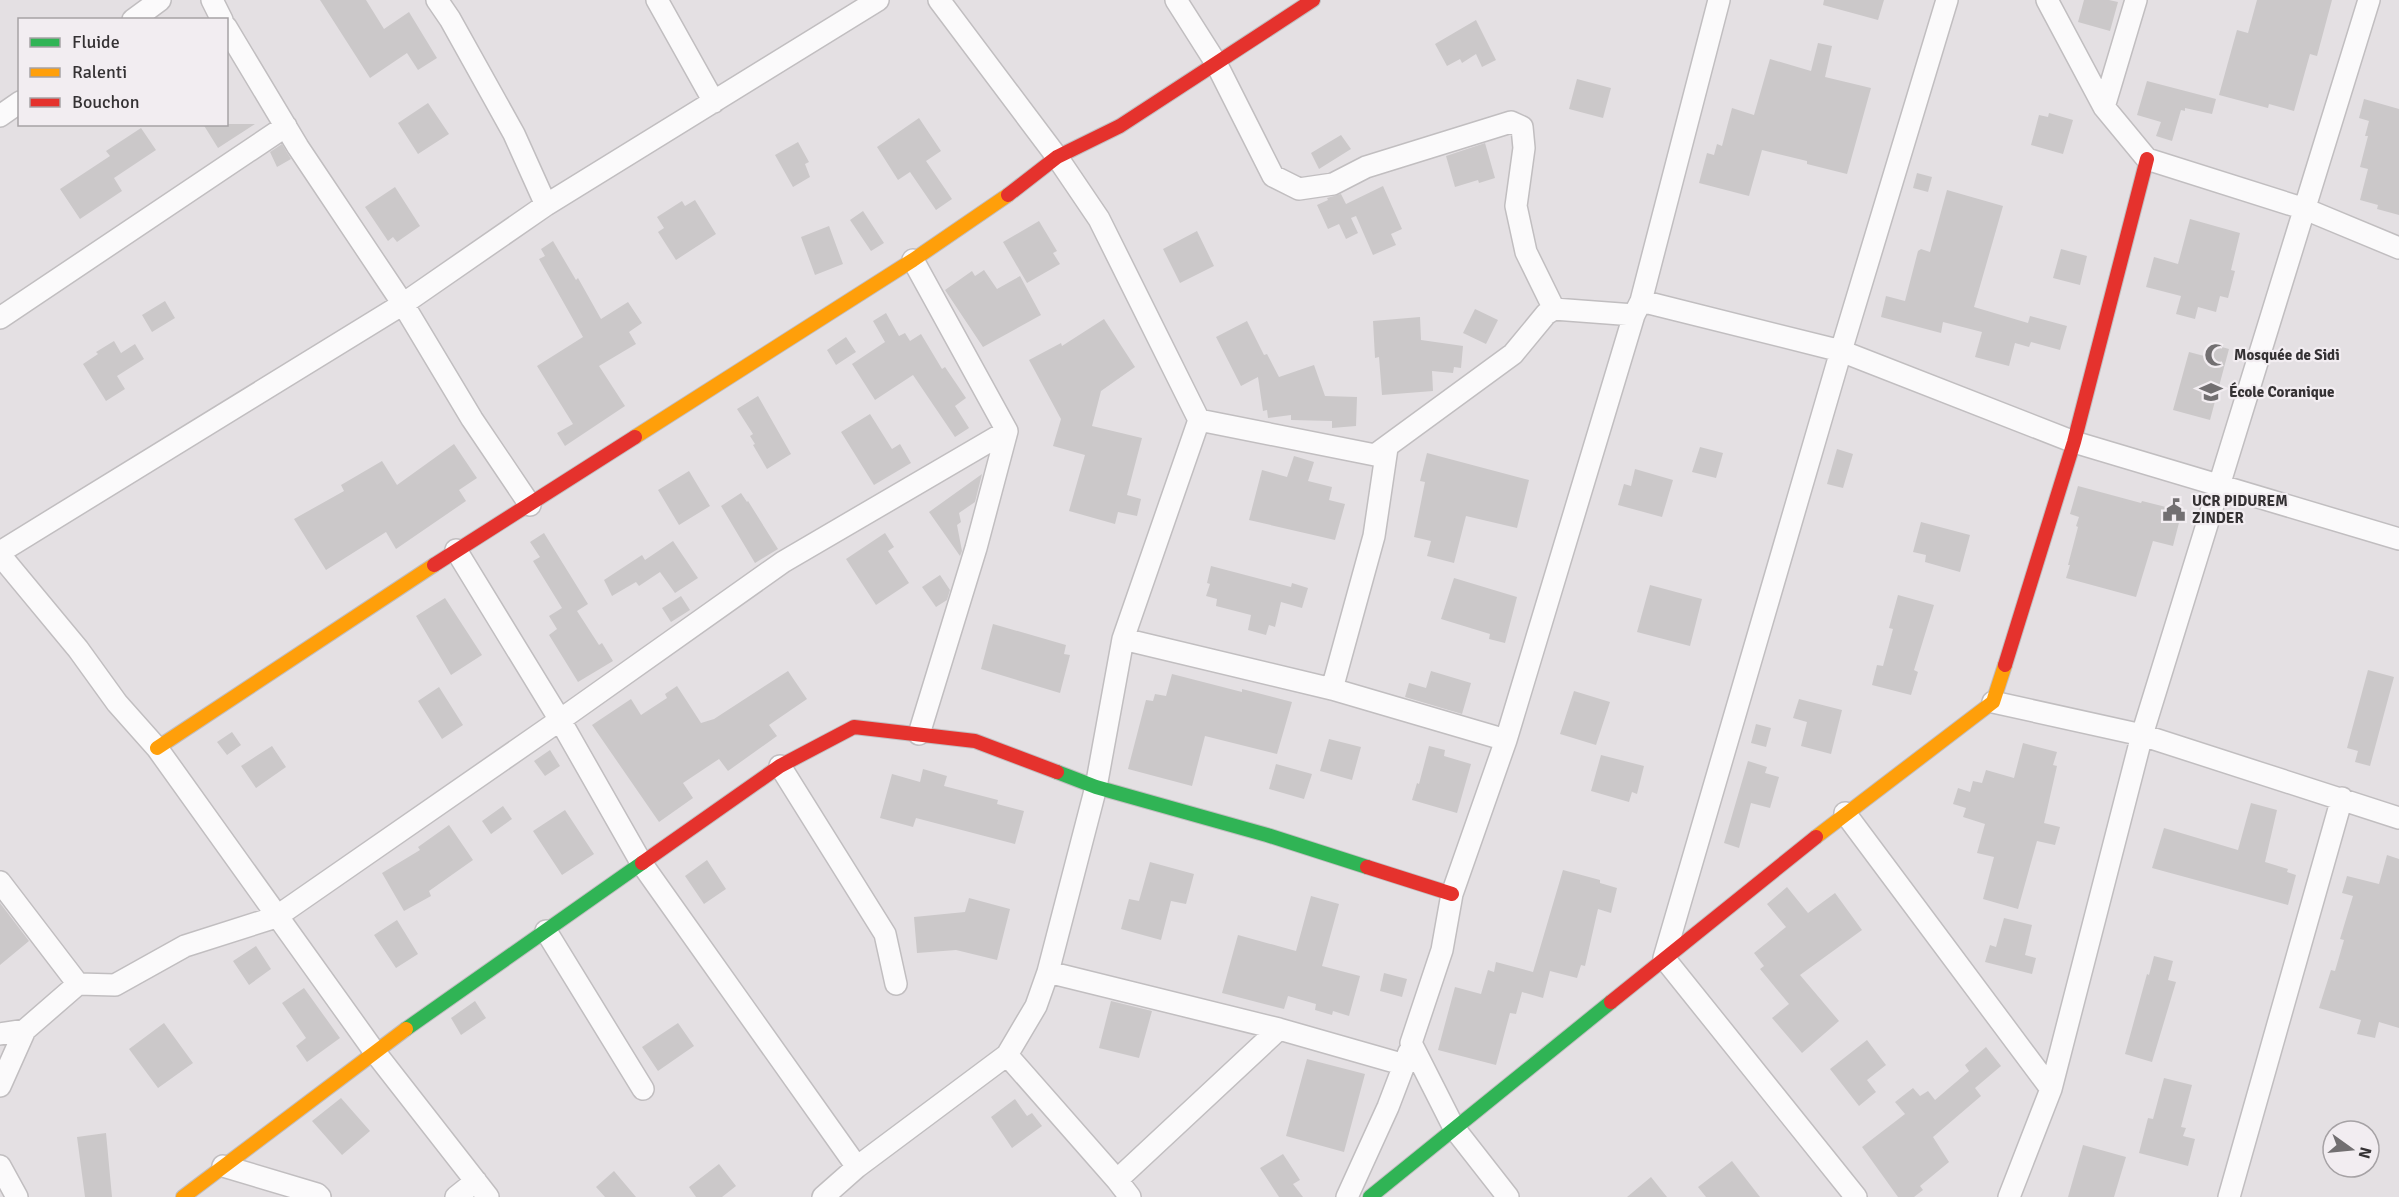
<svg xmlns="http://www.w3.org/2000/svg" width="2399" height="1197" font-family="Signika,sans-serif">
<style>
.building{fill:#cbc8c9}
.lines{fill:none;stroke-linecap:round;stroke-linejoin:round}
.street-casing{stroke:#c1bec0;stroke-width:24}
.fast-casing{stroke:#c1bec0;stroke-width:16}
.slow-casing{stroke:#c1bec0;stroke-width:16}
.jam-casing{stroke:#c1bec0;stroke-width:16}
.street{stroke:#fbfafb;stroke-width:21}
.fast{stroke:#30b455;stroke-width:14}
.slow{stroke:#ff9f0a;stroke-width:14}
.jam{stroke:#e5322d;stroke-width:14}
.labels{text-anchor:middle;dominant-baseline:central;stroke-width:4.5;stroke-linejoin:round;paint-order:stroke}
.poi-label{font-size:15px;font-weight:bold;fill:#353234;stroke:#f2edf1;text-anchor:start}
</style>
<rect width="100%" height="100%" fill="#e4e0e3"/>
<path class="building" d="M320,0H366L384,29L409,12L437,58L418,70L407,53L370,78Z
M1824,0H1884L1878,20L1823,5Z
M2084,0H2109L2118,2L2110,31L2078,22Z
M2257,0H2332L2317,56L2310,54L2294,111L2269,104L2268,108L2219,95L2237,30L2248,33Z
M1476,20L1496,60L1482,67L1476,54L1462,63L1460,59L1447,66L1435,44Z
M1818,43L1832,46L1825,77L1871,88L1847,174L1807,164V161L1762,150L1749,196L1699,183L1707,153L1714,155L1717,144L1722,146L1732,108L1754,115L1770,59L1811,71Z
M1577,79L1611,88L1603,118L1569,109Z
M2147,81L2216,99L2212,114L2185,108V111L2181,110L2172,141L2156,136L2161,122L2137,115Z
M2364,99L2399,109V215L2377,209L2378,205L2360,200L2368,169L2360,167L2368,136H2365L2369,121L2359,118Z
M428,103L449,134L418,154L398,123Z
M2049,113L2073,120L2063,154L2031,145L2039,115L2048,117Z
M919,118L941,151L926,161L952,199L936,210L910,172L898,180L877,147Z
M203,124H255L218,148Z
M141,128L156,150L114,178L122,191L80,219L60,189L110,156L106,151Z
M1341,135L1351,149L1319,169L1311,153Z
M798,142L809,162L805,164L810,177L793,187L775,155Z
M1485,143L1495,178L1479,183L1478,180L1455,187L1446,156Z
M282,144L291,159L277,167L270,152Z
M1917,173L1932,177L1928,192L1913,188Z
M1383,186L1402,229L1391,234L1396,245L1373,255L1356,216L1351,218L1358,233L1346,239L1339,224L1328,229L1317,205L1328,200L1327,198L1341,194L1346,204Z
M395,187L420,226L397,242L393,237L388,241L365,207Z
M1947,190L2003,206L1974,307L2028,323L2030,316L2067,326L2060,350L2031,342L2029,347L2015,343L2009,366L1975,357L1982,332L1943,322L1941,333L1881,317L1886,296L1905,301L1918,251L1921,249L1930,252Z
M695,200L716,234L676,260L658,232L664,228L657,217L682,201L685,206Z
M863,211L884,243L871,251L850,220Z
M2190,219L2240,233L2231,270L2235,271L2228,298L2220,296L2216,312L2198,307L2195,319L2176,314L2181,296L2146,287L2154,257L2178,264Z
M1039,221L1057,251L1053,253L1060,264L1027,283L1003,242Z
M829,226L843,264L815,275L801,237Z
M1197,231L1214,266L1180,283L1163,249Z
M553,241L576,280L578,278L601,319L628,302L642,323L629,332L636,344L599,366L625,406L565,446L557,433L573,424L537,366L583,337L539,259L545,256L541,249Z
M2061,249L2087,256L2080,285L2053,278Z
M984,270L997,289L1020,276L1041,315L983,347L945,290L972,271L975,276Z
M165,301L175,318L152,332L142,315Z
M1475,309L1498,320L1486,344L1463,333Z
M886,313L899,336L905,333L910,341L921,334L942,369L945,367L966,398L955,406L969,428L955,437L913,375L875,400L852,364L885,342L873,321Z
M1420,317L1421,340L1463,346L1461,368L1454,367L1453,373L1432,371L1433,391L1382,395L1379,357L1375,358L1373,321Z
M1104,319L1135,367L1101,391L1092,426L1142,438L1127,495L1141,499L1137,516L1118,512L1115,524L1069,511L1085,455L1053,446L1061,419L1029,360L1061,343L1062,346Z
M1247,321L1264,355L1267,354L1279,377L1314,365L1325,396L1357,397L1356,426L1332,428V421L1291,420V415L1268,418L1267,410L1263,411L1258,377L1241,386L1216,337Z
M846,337L856,352L836,365L827,350Z
M114,341L121,353L135,344L144,359L117,376L125,389L106,401L83,364L98,354L96,352Z
M2211,344L2229,349L2210,420L2173,410L2189,352L2208,357Z
M758,396L791,454L767,469L753,445L755,444L750,436L753,434L737,409Z
M870,414L892,449L900,444L911,463L874,485L841,432Z
M454,444L477,478L459,490L466,501L396,549L386,532L326,570L294,519L344,491L341,485L382,461L397,485Z
M1700,447L1723,453L1716,478L1692,472Z
M1837,449L1853,454L1843,488L1827,484Z
M1427,453L1529,480L1517,528L1466,516L1454,563L1427,556L1431,541L1414,537L1425,482L1420,481Z
M1294,456L1314,462L1308,481L1332,487L1329,500L1345,504L1335,540L1249,520L1262,470L1287,477Z
M1635,469L1673,480L1662,517L1618,505L1624,484L1631,486Z
M689,471L710,506L679,525L658,490Z
M982,474L975,502L959,513L961,522L957,525L962,551L960,556L929,512Z
M2078,486L2141,503L2142,501L2182,511L2173,546L2153,541L2136,597L2066,578L2070,565H2068L2078,527L2076,526L2079,517L2070,514Z
M741,493L747,502L748,501L778,549L755,563L721,506Z
M1921,522L1970,535L1960,572L1925,562L1926,555L1913,552Z
M544,533L588,604L577,611L599,645L602,643L613,661L578,682L549,635L557,629L549,616L562,608L533,561L540,557L530,542Z
M885,533L894,547L888,551L909,583L876,605L846,559Z
M673,541L698,578L675,593L660,572L639,586L636,582L612,596L604,580L642,555L645,560Z
M1211,566L1291,587L1292,583L1308,588L1302,608L1281,602L1275,627L1269,625L1266,635L1248,630L1251,615L1216,606L1217,599L1206,596L1210,584L1207,583Z
M940,575L950,590L947,600L936,607L922,587Z
M1454,578L1517,597L1505,643L1489,639L1490,634L1441,619Z
M1650,585L1702,599L1690,646L1637,632Z
M1898,595L1934,605L1914,670L1918,672L1911,695L1872,685L1877,665L1883,666L1893,629L1889,628Z
M681,596L690,610L671,622L662,608Z
M445,598L482,655L451,675L416,616Z
M993,624L1066,645L1064,654L1070,655L1060,693L981,669Z
M2368,670L2394,677L2370,766L2355,762L2358,751L2347,748Z
M788,671L807,699L769,725L777,736L728,771L719,759L683,783L693,798L659,822L592,725L631,699L641,715L667,698L665,694L677,686L701,723L714,719Z
M1431,671L1471,683L1462,714L1405,697L1409,683L1426,688Z
M1172,674L1242,692V689L1292,702L1277,754L1205,736L1192,786L1128,769L1146,700L1153,701L1155,694L1166,696Z
M439,687L463,725L442,739L418,701Z
M1574,691L1610,702L1596,745L1560,734Z
M1799,699L1842,710L1831,754L1801,746L1807,722L1793,718Z
M1756,724L1771,728L1766,747L1751,743Z
M232,732L241,745L227,755L217,742Z
M1329,739L1361,747L1352,780L1320,771Z
M2023,743L2057,752L2053,765L2057,766L2044,823L2060,827L2055,845L2037,841L2018,909L1983,899L1994,857L1977,853L1985,824L1963,817L1966,808L1953,804L1958,788L1970,792L1973,781L1982,783L1986,770L2014,778Z
M272,746L286,767L256,788L241,766Z
M1429,746L1445,750L1444,756L1471,764L1457,813L1412,800L1417,783L1419,784Z
M550,750L560,766L545,776L534,761Z
M1601,755L1644,766L1637,794L1632,792L1629,802L1591,791Z
M1748,761L1767,767L1765,773L1779,777L1770,808L1751,803L1739,848L1724,843Z
M1276,764L1312,774L1304,799L1269,789Z
M923,769L947,776L944,786L998,800L997,804L1024,811L1015,844L916,818L913,827L880,818L892,774L920,782Z
M2251,803L2277,810L2265,862L2288,869L2287,872L2296,875L2288,905L2152,868L2164,828L2238,850Z
M503,806L512,819L491,834L482,821Z
M565,810L594,854L562,875L533,831Z
M449,825L473,860L429,891L431,896L404,911L382,873L420,850L418,847Z
M2387,855L2399,859V1028L2379,1022L2375,1038L2357,1034L2361,1020L2319,1008L2331,970L2335,971L2344,940L2340,939L2353,896L2342,893L2347,876L2379,884Z
M707,860L726,889L704,904L685,876Z
M1150,862L1194,874L1186,904L1171,901L1161,940L1121,929L1129,899L1139,901Z
M1563,870L1600,880V883L1617,888L1611,913L1598,909L1585,966L1581,965L1577,978L1550,971L1543,998L1522,992L1516,1014L1510,1013L1496,1065L1438,1050L1455,987L1481,994L1488,970L1494,972L1496,962L1533,972Z
M1787,887L1808,913L1835,893L1862,930L1800,975L1839,1021L1802,1053L1772,1018L1789,1004L1760,969L1764,966L1754,953L1786,927L1767,904Z
M1311,896L1339,904L1322,966L1360,976L1349,1016L1333,1011L1332,1015L1315,1010L1316,1004L1288,996L1284,1009L1222,993L1238,935L1296,951Z
M969,898L1010,909L997,960L956,950L917,953L914,917L965,912Z
M0,903L29,941L0,965Z
M2004,918L2032,925L2025,955L2036,958L2032,974L1985,962L1990,945L1996,947Z
M397,920L418,954L396,968L374,935Z
M256,946L271,969L249,985L233,961Z
M2154,956L2173,961L2168,980L2176,982L2152,1062L2125,1054L2147,974L2149,975Z
M1384,973L1407,979L1402,997L1380,991Z
M304,988L340,1038L307,1062L296,1046L306,1038L282,1003Z
M475,1001L486,1018L461,1035L451,1018Z
M1111,1001L1152,1011L1139,1058L1099,1048Z
M164,1023L193,1063L158,1088L129,1049Z
M678,1023L694,1046L658,1071L642,1047Z
M1867,1040L1886,1065L1867,1080L1876,1092L1859,1106L1830,1069Z
M1986,1047L2001,1066L1975,1088L1981,1096L1933,1137L1949,1162L1920,1186L1923,1190L1914,1197H1898L1862,1147L1905,1114L1895,1102L1913,1088L1920,1096L1928,1091L1935,1100L1969,1071L1965,1065Z
M1307,1059L1365,1074L1344,1152L1286,1136Z
M2164,1078L2192,1085L2181,1127L2186,1128L2183,1136L2195,1139L2188,1166L2139,1153L2148,1118L2153,1119Z
M341,1098L370,1131L342,1155L312,1121Z
M1015,1099L1027,1116L1032,1113L1042,1126L1012,1148L991,1117Z
M106,1133L112,1197H85L77,1137Z
M2083,1145L2126,1157L2114,1197H2068Z
M1283,1154L1300,1180L1293,1184L1303,1197H1279L1260,1168Z
M1732,1161L1760,1197H1706L1698,1187Z
M719,1164L736,1186L722,1197H696L689,1187Z
M614,1171L636,1197H605L596,1187Z
M1651,1177L1667,1197H1627Z"/>
<g class="lines">
<g class="street-casing">
<path id="street" d="M212,0L222,20
M437,0L450,19L514,134L546,205
M657,0L714,102
M939,0L1057,157L1099,219L1199,420L1375,455L1513,354L1546,314L1554,309L1634,315
M1176,0L1216,63L1273,176L1299,189L1333,184L1366,167L1511,122L1522,127L1524,148L1516,206L1526,252L1554,309
M2047,0L2104,107L2147,159L2305,209L2399,248
M133,20L160,0
M226,27L298,147L403,304L472,419L530,505
M2104,107L2136,0
M0,116L20,102
M913,260L1007,431L976,548L919,734
M1641,301L1841,351L2074,442L2399,539
M0,318L286,126
M456,550L560,720L642,864L857,1167
M0,552L403,304L546,205L878,0
M0,555L78,649L117,703L157,748L374,1051L488,1197
M1123,639L1332,689L1506,740
M1332,689L1374,536L1387,448
M1993,702L2142,735L2399,818
M780,766L885,934L896,984
M1845,813L2051,1089
M0,882L78,984
M546,931L643,1089
M1048,972L1279,1029L1405,1065
M0,1034L25,1030
M1007,1055L1117,1180L1130,1197
M0,1086L25,1030L78,984L115,985L185,946L276,917L560,720L783,562L1007,431
M0,1166L17,1197
M223,1166L317,1194L320,1197
M1117,1180L1279,1029
M456,1197L476,1181
M823,1197L857,1167L1007,1055L1036,1006L1048,972L1096,787L1123,639L1199,420
M1347,1197L1388,1107L1409,1052
M1508,1197L1454,1128L1411,1043L1442,950L1452,894L1506,740L1634,315L1641,301L1719,0
M1856,1197L1664,958L1841,351L1947,0
M2009,1197L2051,1089L2142,735L2369,0
M2229,1197L2342,798"/>
</g>
<g class="fast-casing">
<path id="fast" d="M1057,772L1096,787L1267,835L1367,867
M406,1029L642,863
M1370,1197L1611,1002"/>
</g>
<g class="slow-casing">
<path id="slow" d="M635,437L913,260L1008,195
M157,748L434,565
M1816,837L1993,702L2005,665
M183,1197L406,1029"/>
</g>
<g class="jam-casing">
<path id="jam" d="M1008,195L1057,157L1120,126L1313,0
M434,565L635,437
M2005,665L2074,442L2147,159
M642,863L780,766L854,727L975,741L1057,772
M1367,867L1452,894
M1611,1002L1816,837"/>
</g>
<use href="#street" class="street"/>
<use href="#fast" class="fast"/>
<use href="#slow" class="slow"/>
<use href="#jam" class="jam"/>
</g>
<defs>
<g id="mosque-bare" transform="scale(1.8)"><path d="M3.5-4.9A6 6 0 1 0 3.5 4.9A5 5 0 1 1 3.5-4.9Z" fill="#726f71" stroke="#f2edf1" stroke-width="2.5" paint-order="stroke"/></g>
<g id="school-bare" transform="scale(1.8)"><path d="M0-5L7-2L0 1L-7-2ZM-4 1L0 2.5L4 1V4Q0 6-4 4Z" fill="#726f71" stroke="#f2edf1" stroke-width="2.5" paint-order="stroke"/></g>
<g id="civic-bare" transform="scale(1.8)"><path d="M-.6-6.5H3V-4.5H.6V-3L4-1V1h2V6H-6V1h2V-1L-.6-3ZM-1.2 2.5V6h2.4V2.5Z" fill="#726f71" stroke="#f2edf1" stroke-width="2.5" paint-order="stroke"/></g>
</defs>
<g fill-rule="evenodd">
<use href="#mosque-bare" x="2216" y="355"/>
<use href="#school-bare" x="2211" y="392"/>
<use href="#civic-bare" x="2174" y="510"/>
</g>
<g class="labels">
<g class="poi-label">
<text x="2234" y="355">Mosquée de Sidi</text>
<text x="2229" y="392">École Coranique</text>
<text x="2192" y="501">UCR PIDUREM<tspan x="2192" dy="17">ZINDER</tspan></text>
</g>
</g>
<rect x="18" y="18" width="210" height="108" fill="#f2edf1" stroke="#a6a2a5" stroke-width="1.5"/>
<rect x="30" y="38" width="30" height="9" fill="#30b455" stroke="#a6a2a5" stroke-width="1.5"/>
<text x="72" y="48" font-size="18" fill="#353234">Fluide</text>
<rect x="30" y="68" width="30" height="9" fill="#ff9f0a" stroke="#a6a2a5" stroke-width="1.5"/>
<text x="72" y="78" font-size="18" fill="#353234">Ralenti</text>
<rect x="30" y="98" width="30" height="9" fill="#e5322d" stroke="#a6a2a5" stroke-width="1.5"/>
<text x="72" y="108" font-size="18" fill="#353234">Bouchon</text>
<g transform="translate(2351 1149) rotate(105)"><circle r="28" fill="#f2edf1" stroke="#a6a2a5" stroke-width="1.5"/>
<path d="M0-4.5L10 22L0 15L-10 22Z" fill="#726f71"/>
<text y="-9" font-size="16" font-weight="bold" text-anchor="middle" fill="#353234">N</text>
</g>
</svg>
